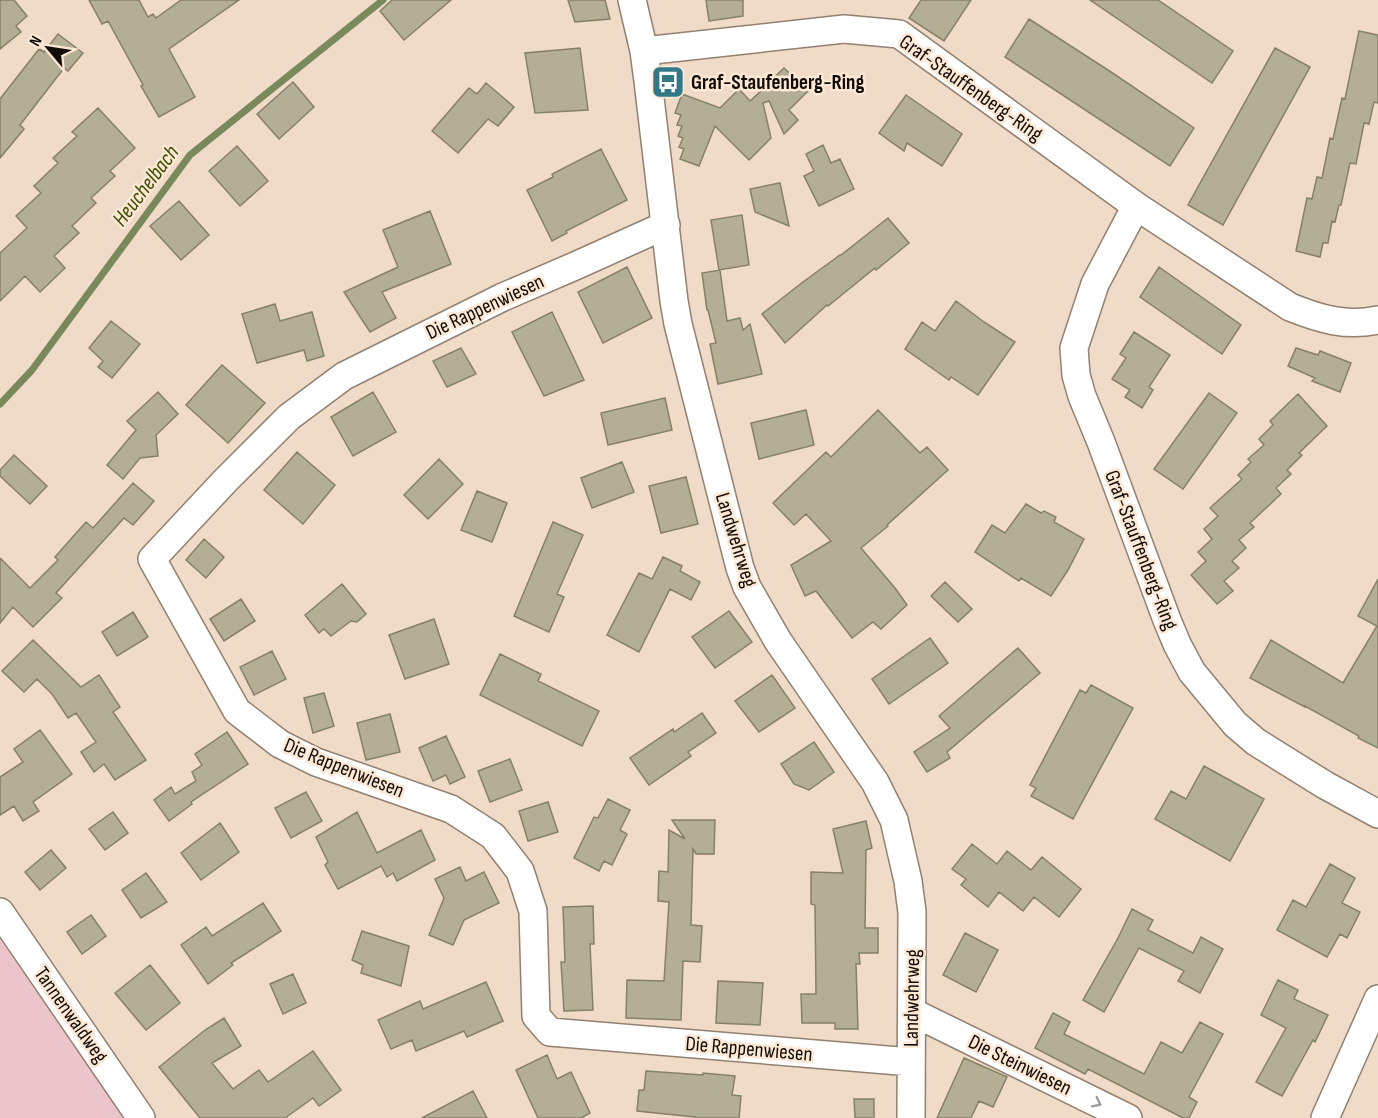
<svg xmlns="http://www.w3.org/2000/svg" width="1378" height="1118" font-family="'Sofia Sans Condensed',sans-serif">
<style>
.green{fill:#ecc4cb}
.lines{fill:none;stroke-linecap:round;stroke-linejoin:round}
.stream{stroke:#79895b;stroke-width:7}
.building{fill:#b4ae96;stroke:#868069;stroke-width:1.5}
.minor-casing{stroke:#93806f;stroke-width:30}
.minor{stroke:#fff;stroke-width:27}
.oneway{stroke:#a09d9b}
.labels{text-anchor:middle;dominant-baseline:central;stroke-width:5;stroke-linejoin:round;paint-order:stroke}
.poi-label{font-size:21px;font-weight:bold;fill:#110b05;stroke:#fde8d5;text-anchor:start}
.street-label{font-size:21px;fill:#110b05;stroke:#fde8d5}
.water-label{font-size:22px;font-style:italic;fill:#3b4e00;stroke:#fde8d5}
</style>
<rect width="100%" height="100%" fill="#efdbc8"/>
<path class="green" d="M0,929L131,1118H0Z"/>
<g class="lines">
<path class="stream" d="M0,404L32,370L190,155L383,0"/>
</g>
<path class="building" d="M0,0H14L27,16L16,26L21,32L0,49Z
M89,0H139L148,17L153,14L156,18L181,0H239L169,49L195,97L159,117L141,86L143,85L108,21L102,24Z
M392,0H451L404,40L380,11Z
M568,0H605L610,19L575,22Z
M706,0H743V16L709,21Z
M921,0H971L944,41L909,18Z
M1090,0H1158L1233,51L1212,83Z
M1029,19L1111,72L1194,128L1170,166L1005,57Z
M1359,31L1378,35V103L1374,102L1369,124L1364,123L1356,164L1350,163L1341,205H1339L1335,222L1332,221L1328,243H1323L1320,257L1296,251L1307,198L1312,199L1317,177L1322,178L1330,138L1333,139L1342,98L1345,99Z
M58,34L83,53L68,71L64,68L20,125L24,129L0,158V99L39,49L44,52Z
M580,48L588,110L535,113L525,53Z
M1275,48L1310,67L1223,225L1188,205Z
M784,68L808,91L789,110L798,120L784,134L769,101L763,103L771,138L749,160L715,126L699,166L680,159L684,149L679,147L683,138L678,136L682,126L677,125L681,115L675,113L682,94L720,108L739,89L750,101L763,89L762,87L763,86L764,87Z
M293,82L314,107L279,139L257,114Z
M486,83L514,107L498,126L488,119L458,153L432,131L469,88L477,94Z
M906,95L962,134L942,166L907,143L904,151L879,133Z
M98,108L135,148L110,171L115,176L91,198L96,203L72,226L79,233L54,256L65,268L40,292L25,276L0,301V253L27,228L16,216L41,193L34,186L58,163L53,158L77,136L72,132Z
M823,145L831,163L840,159L854,189L819,206L804,176L814,171L806,154Z
M237,146L268,181L240,206L209,171Z
M601,149L627,200L566,231L567,233L552,241L527,190L553,177L552,174Z
M780,183L789,226L755,212L750,189Z
M179,201L209,235L181,260L150,226Z
M430,211L451,264L382,292L396,318L370,332L344,292L398,267L383,230Z
M742,215L749,265L719,270L711,220Z
M888,218L909,243L876,270L875,268L828,306L827,305L785,343L762,314L803,282L840,255H841Z
M627,267L652,318L603,343L578,292Z
M1159,267L1241,325L1222,354L1140,297Z
M720,270L727,321L740,318L743,330L750,324L762,374L718,384L710,344L716,343L708,310H707L702,273Z
M956,301L984,322L1015,342L978,395L951,377L949,380L905,349L922,322L935,331Z
M275,304L280,321L312,312L324,356L307,361L304,350L257,363L242,314Z
M552,312L584,380L544,396L512,332Z
M111,321L140,344L112,378L98,367L103,361L89,348Z
M1134,332L1170,355L1149,387L1153,390L1142,408L1125,397L1130,390L1112,379L1126,358L1120,354Z
M461,348L476,374L447,387L433,361Z
M1296,348L1318,355L1320,351L1351,363L1340,392L1312,381L1315,378L1288,366Z
M222,365L265,403L228,443L186,405Z
M158,392L178,414L156,435L158,456L140,458L123,479L107,465L136,430L127,421Z
M373,392L396,432L353,456L331,417Z
M1209,393L1237,413L1183,489L1154,469Z
M1298,394L1327,426L1299,453L1302,455L1287,470L1291,474L1276,488L1281,494L1250,523L1254,527L1239,540L1246,548L1232,561L1239,568L1224,581L1233,591L1217,604L1191,575L1206,561L1198,552L1212,539L1204,529L1218,516L1210,508L1242,479L1238,475L1251,462L1248,459L1264,445L1259,439L1273,425L1270,421Z
M665,398L672,430L608,445L601,413Z
M806,410L814,445L759,459L751,423Z
M878,410L920,453L927,447L948,470L887,525L888,526L861,548L895,588L907,605L881,629L873,622L852,638L816,591L805,596L791,565L831,541L806,514L794,525L773,503L826,452L831,457Z
M297,452L335,485L303,524L264,490Z
M14,455L47,486L30,504L0,476V470Z
M439,459L463,484L428,519L404,495Z
M622,462L634,492L592,508L581,478Z
M686,477L698,524L661,533L649,486Z
M133,483L154,501L133,525L124,518L56,593L62,598L33,627L13,607L0,623V558L30,588L58,560L55,557L86,522L93,528Z
M477,491L507,503L492,542L461,530Z
M1026,504L1041,513L1044,511L1056,517L1054,522L1084,539L1068,570L1051,596L1021,578L1019,581L975,552L992,525L1005,533Z
M553,522L583,535L557,594L564,597L549,632L514,616Z
M204,539L224,557L206,578L186,560Z
M663,557L682,566L680,571L700,582L691,600L670,589L639,652L607,635L639,573L652,579Z
M1378,579V748L1358,738L1359,736L1305,706V707L1250,678L1271,640L1343,683L1377,626L1358,616Z
M945,582L972,609L958,622L931,596Z
M342,584L366,614L357,622L351,621L331,636L324,629L319,633L305,615Z
M241,599L255,621L224,641L210,619Z
M729,611L752,642L715,668L692,637Z
M133,612L148,637L117,656L102,632Z
M434,619L449,664L405,679L389,635Z
M930,638L948,663L889,704L872,679Z
M33,640L81,687L99,675L120,707L113,712L146,760L115,780L104,764L94,772L81,752L96,742L76,713L68,718L52,694L37,679L24,692L2,671Z
M1018,648L1040,673L947,752L950,758L927,772L914,752L950,728L939,716Z
M272,651L286,679L254,695L240,667Z
M500,654L541,674L538,681L599,711L582,746L480,695Z
M772,675L795,708L759,732L735,701Z
M1091,685L1133,708L1073,819L1031,796L1036,788L1030,785L1080,690L1086,693Z
M324,693L334,726L313,733L304,698Z
M702,713L716,733L688,752L691,756L649,785L630,758L673,729L674,732Z
M390,714L400,752L366,760L357,723Z
M40,730L72,774L33,802L39,811L23,821L14,806L0,815V777L23,762L14,749Z
M227,732L248,764L191,802L192,804L169,821L154,800L171,787L175,794L196,781L192,772L202,765L195,754Z
M446,736L465,777L450,784L446,775L433,781L419,748Z
M814,742L834,772L809,790L794,784L781,764Z
M510,759L522,790L490,802L478,771Z
M1204,766L1264,799L1230,861L1155,819L1171,791L1186,799Z
M306,792L322,821L291,838L275,808Z
M608,799L630,810L620,830L627,834L612,865L604,861L599,871L574,858L594,817L598,818Z
M548,802L558,832L528,841L519,811Z
M113,812L128,833L105,850L89,829Z
M357,812L377,853L421,830L435,860L397,881L393,873L387,877L381,866L338,889L325,865L328,862L316,837Z
M672,820H715L714,854H696L693,849L691,925L702,926L700,962L683,961L681,1020L626,1018L627,980L664,981L669,902L658,901L659,871L668,872L669,830L685,839Z
M866,821L872,848L866,850L865,928H878V953H859L860,964H856L858,1029H835V1023H802L801,994H816L815,905L811,904V872L843,873L833,829Z
M220,823L239,852L201,880L181,853Z
M972,844L997,864L1007,851L1031,870L1042,857L1081,889L1059,917L1034,897L1023,911L999,892L988,907L961,885L966,879L952,869Z
M51,850L66,868L40,890L25,872Z
M1330,864L1355,878L1342,903L1360,912L1347,938L1340,934L1327,957L1277,930L1293,900L1306,907Z
M460,867L466,881L484,872L499,903L464,920L453,945L429,935L444,898L435,879Z
M146,873L167,902L141,918L122,890Z
M263,903L281,931L231,963L233,965L208,984L181,945L206,927L212,936Z
M593,906L594,944H590L593,1010L564,1011L561,962H565L563,907Z
M1132,909L1153,920L1148,930L1193,953L1201,937L1223,949L1200,993L1178,981L1184,971L1139,948L1104,1012L1083,1000L1118,938Z
M91,915L106,936L82,954L67,932Z
M362,931L409,946L401,986L361,973L363,965L352,960Z
M965,933L998,950L976,992L943,975Z
M150,965L180,1003L146,1030L115,993Z
M293,974L306,1003L283,1014L270,984Z
M1278,980L1298,990L1294,999L1328,1015L1315,1042L1313,1040L1282,1096L1256,1082L1286,1028L1261,1015Z
M718,981L763,983L760,1025L716,1023Z
M486,982L503,1021L467,1037L464,1031L416,1051L412,1040L391,1049L378,1020L420,1001L423,1009Z
M1053,1013L1070,1022L1064,1034L1144,1074L1161,1042L1182,1053L1200,1022L1223,1034L1189,1097L1197,1102L1189,1118H1183L1088,1069L1085,1074L1035,1048Z
M224,1018L241,1046L212,1063L233,1089L259,1070L268,1082L313,1051L341,1090L319,1106L313,1098L285,1118H200L159,1067L205,1030Z
M547,1055L557,1079L571,1072L590,1113L581,1118H538L516,1070Z
M964,1058L1007,1077L993,1107L979,1101L971,1118H937Z
M646,1071L703,1075V1073L735,1076L732,1095L741,1096L739,1118H695V1117L637,1111L639,1090H644Z
M473,1091L487,1118H422Z
M854,1099H874V1118H855Z"/>
<g class="lines">
<g class="minor-casing">
<path id="minor" d="M632,0L644,51L648,81L674,301L678,324L740,568L747,587L778,641L875,782L894,820L908,881L912,912L911,1118
M644,51L844,29L899,34L1136,206L1095,284L1074,348L1076,375L1082,396L1101,442L1167,620L1177,644L1192,672L1235,724L1256,742L1325,785L1378,814
M1136,206L1290,307C1320,319 1346,327 1378,320
M666,225L575,266L503,297L344,376L289,417L225,481L152,559L237,711L280,744L316,762L451,809L493,836L520,871L533,911L536,1016L550,1032L911,1062
M0,912L141,1118
M912,1012L1128,1118
M1325,1118L1378,999"/>
</g>
<use href="#minor" class="minor"/>
</g>
<defs><path id="oneway-chevron" d="M-2-3.5L2.5 0L-2 3.5" fill="none" stroke-width="1.6" stroke-linecap="round" stroke-linejoin="round" transform="scale(1.5)"/></defs>
<use class="oneway" href="#oneway-chevron" transform="translate(1097 1103) rotate(27)"/>
<defs>
<g id="bus-square" transform="scale(1.725)"><rect x="-9" y="-9" width="18" height="18" rx="4" fill="#337887" stroke="#fde8d5"/><path d="M-5-6H5V4H4V6H2V4H-2V6H-4V4H-5ZM-3.5-4V0h7V-4ZM-3.5 1.2v1.5H-2V1.2ZM2 1.2v1.5H3.5V1.2Z" fill="#fff"/></g>
</defs>
<g fill-rule="evenodd">
<use href="#bus-square" x="668" y="82"/>
</g>
<g class="labels">
<g class="poi-label">
<text x="691" y="82">Graf-Staufenberg-Ring</text>
</g>
<g class="street-label">
<text transform="translate(971 88) rotate(35)">Graf-Stauffenberg-Ring</text>
<text transform="translate(485 307) rotate(-25)">Die Rappenwiesen</text>
<text transform="translate(736 540) rotate(73)">Landwehrweg</text>
<text transform="translate(1141 550) rotate(69)">Graf-Stauffenberg-Ring</text>
<text transform="translate(344 768) rotate(22)">Die Rappenwiesen</text>
<text transform="translate(912 998) rotate(-89)">Landwehrweg</text>
<text transform="translate(71 1015) rotate(55)">Tannenwaldweg</text>
<text transform="translate(749 1049) rotate(5)">Die Rappenwiesen</text>
<text transform="translate(1020 1065) rotate(26)">Die Steinwiesen</text>
</g>
<g class="water-label">
<text transform="translate(146 186) rotate(-53)">Heuchelbach</text>
</g>
</g>
<g transform="translate(48 48) rotate(299)" stroke="#fde8d5" stroke-width="4.5" paint-order="stroke">
<path d="M0-4.5L10 22L0 15L-10 22Z" fill="#110b05"/>
<text y="-9" font-size="16" font-weight="bold" text-anchor="middle" fill="#110b05">N</text>
</g>
</svg>
